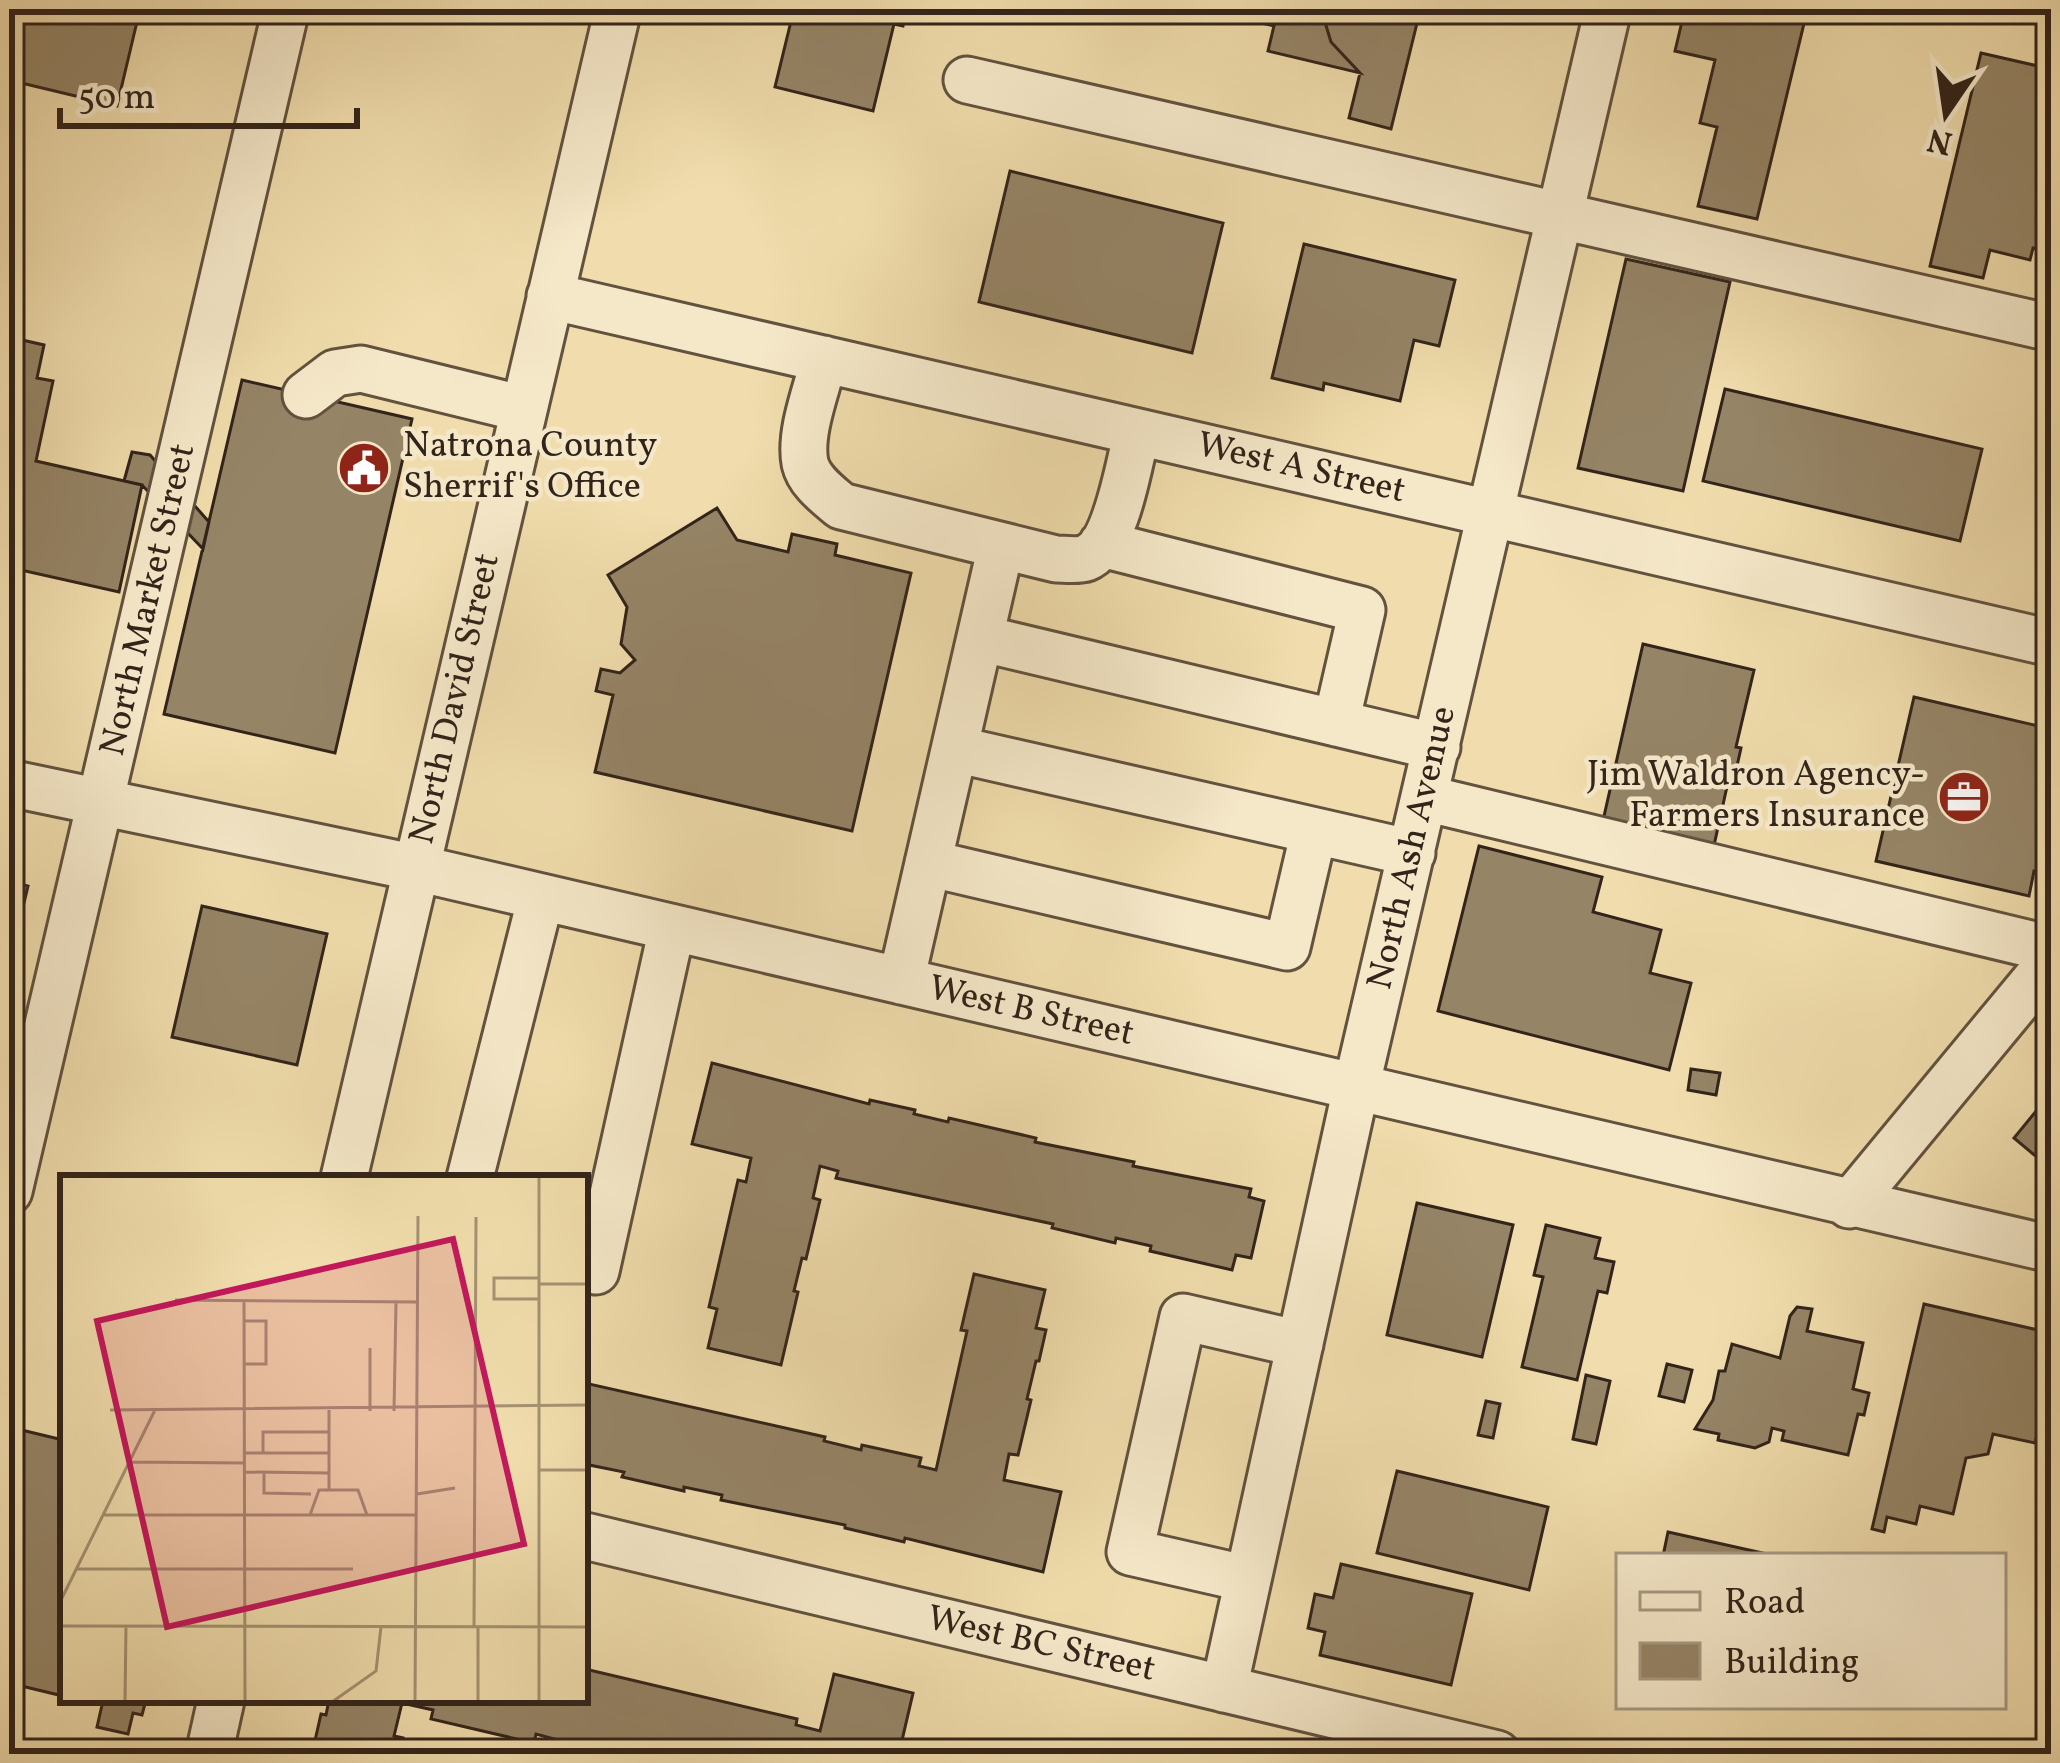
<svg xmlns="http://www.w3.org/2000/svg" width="2060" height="1763" font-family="Vollkorn,serif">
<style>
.building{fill:#958466;stroke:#32241a;stroke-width:3}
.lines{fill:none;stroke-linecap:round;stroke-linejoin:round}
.minor-casing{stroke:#62523e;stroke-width:51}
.minor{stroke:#f5e8c9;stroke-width:45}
.labels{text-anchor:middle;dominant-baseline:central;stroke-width:9;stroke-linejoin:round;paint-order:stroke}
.poi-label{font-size:36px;fill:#32241a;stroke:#f5e8c9;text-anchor:start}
.street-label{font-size:36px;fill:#32241a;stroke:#f5e8c9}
.inset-road{fill:none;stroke:#a49272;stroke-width:3}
.view{fill:#c2185b;fill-opacity:0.15;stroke:#c2185b;stroke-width:6}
.inset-edge{fill:none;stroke:#32241a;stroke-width:6}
</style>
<rect width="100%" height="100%" fill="#f0dcac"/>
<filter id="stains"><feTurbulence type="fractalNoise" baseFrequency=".00167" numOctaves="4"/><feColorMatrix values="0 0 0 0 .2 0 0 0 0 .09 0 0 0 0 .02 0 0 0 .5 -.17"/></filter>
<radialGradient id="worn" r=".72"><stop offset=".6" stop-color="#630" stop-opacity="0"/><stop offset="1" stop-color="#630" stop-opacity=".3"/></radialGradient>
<path class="building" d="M9,9H140L117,106L9,80Z
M794,9H907L903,26L894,24L873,111L775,87Z
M1204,9H1278L1274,26Z
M1278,9H1321L1331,42L1360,73L1268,51Z
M1321,9H1431L1430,13L1420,11L1391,129L1349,118L1360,73L1331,42Z
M1685,9H1781L1806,15L1757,219L1698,206L1717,127L1700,123L1715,60L1675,51Z
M1981,53L2051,69V252L2033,248L2030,260L1990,250L1983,278L1930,266Z
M1010,171L1223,223L1192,353L979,302Z
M1304,244L1455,280L1439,346L1414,340L1400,401L1324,383L1323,390L1272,378Z
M1626,259L1730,282L1683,491L1578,468Z
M9,337L44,345L37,378L53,381L36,461L142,485L119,592L12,568L9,580Z
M242,380L412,419L335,753L164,714Z
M1725,389L1982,449L1960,541L1703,481Z
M132,452L150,455L209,522L203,549L142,485L124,481Z
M717,508L737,540L788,552L792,534L837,544L835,555L911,573L852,831L595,772L613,695L596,691L601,669L620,673L635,660L621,644L627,607L608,575Z
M1643,644L1754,670L1736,747L1741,748L1735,775L1730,773L1713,850L1602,825Z
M1914,697L2051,729V859L2048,874L2034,871L2029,896L1876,861Z
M1479,846L1602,877L1593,912L1661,930L1650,973L1691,983L1669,1070L1438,1011Z
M9,881L28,886L9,966Z
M202,906L327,934L297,1065L172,1037Z
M712,1063L869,1104L870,1100L915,1110L914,1114L948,1122L949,1118L1036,1138L1035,1142L1134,1162L1133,1166L1251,1189L1249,1197L1264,1201L1251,1258L1236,1255L1232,1270L1150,1251L1151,1246L1116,1238L1115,1243L1052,1228L1053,1224L836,1178L838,1171L820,1166L813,1198L820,1200L806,1259L802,1258L794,1291L798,1292L781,1365L708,1348L717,1309L709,1307L738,1180L746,1182L751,1158L692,1144Z
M1691,1069L1720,1073L1716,1095L1688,1090Z
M2051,1093V1169L2014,1138Z
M1417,1203L1513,1225L1482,1357L1387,1335Z
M1546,1225L1600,1238L1595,1258L1614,1262L1607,1293L1598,1291L1577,1380L1522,1367L1543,1277L1534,1275Z
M974,1274L1045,1290L1036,1328L1046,1330L1039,1361H1036L1027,1399L1031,1400L1018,1455L1009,1454L1004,1480L1061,1492L1043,1572L905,1538L904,1542L845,1528V1525L721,1500L722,1495L684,1487V1491L622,1477L624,1472L589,1465L585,1469V1383L825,1437L824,1441L861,1450L862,1445L921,1458L919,1466L936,1470L967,1331L961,1330Z
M1924,1304L2051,1333V1425L2040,1422L2035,1443L1993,1434L1988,1454L1966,1458L1953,1514L1920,1506L1916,1524L1887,1517L1884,1532L1872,1529Z
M1797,1307L1812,1309L1807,1331L1863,1343L1853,1389L1869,1393L1864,1415L1858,1414L1848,1455L1782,1440L1784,1431L1772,1428L1769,1442L1755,1448L1718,1440L1719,1434L1695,1429L1713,1400L1719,1371H1725L1732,1344L1780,1358L1790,1316Z
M1667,1364L1692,1370L1684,1402L1659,1396Z
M1586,1375L1610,1381L1596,1444L1573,1439Z
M1486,1401L1500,1404L1493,1438L1478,1435Z
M9,1427L63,1440V1696L9,1683Z
M1397,1471L1548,1507L1529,1590L1377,1553Z
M1668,1532L1776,1556H1663Z
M1341,1564L1472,1594L1451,1685L1320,1655L1325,1632L1308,1628L1315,1594L1333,1598Z
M585,1669L797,1719L796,1725L820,1731L834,1674L913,1693L900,1749L920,1754H570L573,1744L536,1734L534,1743L431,1719L433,1710L402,1703L394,1736L403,1738L399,1754H312L321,1714L326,1715L329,1700H585Z
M79,1700H146L142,1715L133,1713L128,1734L97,1727L102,1705Z"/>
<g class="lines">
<g class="minor-casing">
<path id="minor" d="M967,80L2051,328
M550,296L2051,643
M824,359C817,389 799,432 805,463C809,481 827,494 841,506L1056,559C1064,559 1078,561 1086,558C1117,546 1129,462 1137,432
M306,395L335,373L361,369L524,409
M1102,544L1362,610L1336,723
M980,638L1437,747
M955,749L1412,853
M9,783L417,868L2051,1249
M1425,798L2051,949
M928,863L1287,947L1314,831
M901,981L1001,546
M344,1178L618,9
M470,1178L541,897
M9,1191L286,9
M1849,1205L2051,961
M596,1271L672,928
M585,1536L1497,1754
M1248,1579L1130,1552L1183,1317L1300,1344
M1224,1689L1356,1088L1608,9
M209,1754L221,1700"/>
</g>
<use href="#minor" class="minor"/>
</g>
<defs>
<g id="civic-disc" transform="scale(2.7)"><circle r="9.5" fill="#8f2418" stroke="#f5e8c9"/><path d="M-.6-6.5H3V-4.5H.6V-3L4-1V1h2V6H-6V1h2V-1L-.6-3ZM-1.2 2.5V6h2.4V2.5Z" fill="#fff"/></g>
<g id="office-disc" transform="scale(2.7)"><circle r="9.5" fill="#8f2418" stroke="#f5e8c9"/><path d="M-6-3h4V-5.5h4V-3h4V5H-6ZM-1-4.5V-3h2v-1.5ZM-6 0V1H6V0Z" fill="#fff"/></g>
</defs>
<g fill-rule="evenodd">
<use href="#civic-disc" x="364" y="468"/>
<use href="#office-disc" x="1964" y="797"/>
</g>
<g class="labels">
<g class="poi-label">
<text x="403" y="447">Natrona County<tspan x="403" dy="41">Sherrif's Office</tspan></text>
<text x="1925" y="776" text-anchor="end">Jim Waldron Agency-<tspan x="1925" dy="41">Farmers Insurance</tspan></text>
</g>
<g class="street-label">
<text transform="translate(1301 469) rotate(13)">West A Street</text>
<text transform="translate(149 600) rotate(-77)">North Market Street</text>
<text transform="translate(456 699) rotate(-77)">North David Street</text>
<text transform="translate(1413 848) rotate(-77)">North Ash Avenue</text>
<text transform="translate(1031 1012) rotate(13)">West B Street</text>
<text transform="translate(1041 1645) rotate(13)">West BC Street</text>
</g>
</g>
<g transform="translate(60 1175)">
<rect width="528" height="528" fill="#f0dcac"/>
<path class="inset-road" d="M479,103H434V124H480M479,109H528M115,125L357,127M184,126L185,527M185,146H206V189H185M310,173V236M50,235L528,230M334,236L336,127M185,278H269M203,278V257H269M69,287L185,288M479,295H528M185,297L269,298M204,298V318L251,319M269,315V235M357,319L395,313M43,340H357M250,340L259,315H298L307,340M16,394H293M0,427L95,235M0,451L528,452M414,452L416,42M65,527L66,451M272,527L316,496L321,452M355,527L358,41M418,527V452M479,527V2"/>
<path class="view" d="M393,64L464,369L107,452L37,146Z"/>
<rect width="528" height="528" class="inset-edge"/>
</g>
<rect width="2060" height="1763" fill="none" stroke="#f0dcac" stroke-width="48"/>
<rect x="12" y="12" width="2036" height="1739" fill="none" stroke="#32241a" stroke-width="6"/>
<rect x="24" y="24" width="2012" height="1715" fill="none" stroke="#32241a" stroke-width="3"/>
<rect x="1616" y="1553" width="390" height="156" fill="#f5e8c9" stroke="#a79a83" stroke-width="3"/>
<rect x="1640" y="1592" width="60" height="18" fill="#f5e8c9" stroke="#a79a83" stroke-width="3"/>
<text x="1724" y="1613" font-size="36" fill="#32241a">Road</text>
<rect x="1640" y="1643" width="60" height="36" fill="#958466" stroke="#a79a83" stroke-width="3"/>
<text x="1724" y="1673" font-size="36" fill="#32241a">Building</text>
<g transform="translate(1946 114) rotate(193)" stroke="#f5e8c9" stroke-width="9" paint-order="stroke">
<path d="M0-9L21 45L0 30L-21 45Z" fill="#32241a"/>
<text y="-18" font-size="33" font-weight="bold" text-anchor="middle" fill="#32241a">N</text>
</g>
<path d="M60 108v18h297v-18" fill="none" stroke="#32241a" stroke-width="6"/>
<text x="78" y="108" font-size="36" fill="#32241a" stroke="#f5e8c9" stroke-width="9" paint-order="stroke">50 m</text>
<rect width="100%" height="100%" filter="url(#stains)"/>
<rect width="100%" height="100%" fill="url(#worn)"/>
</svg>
